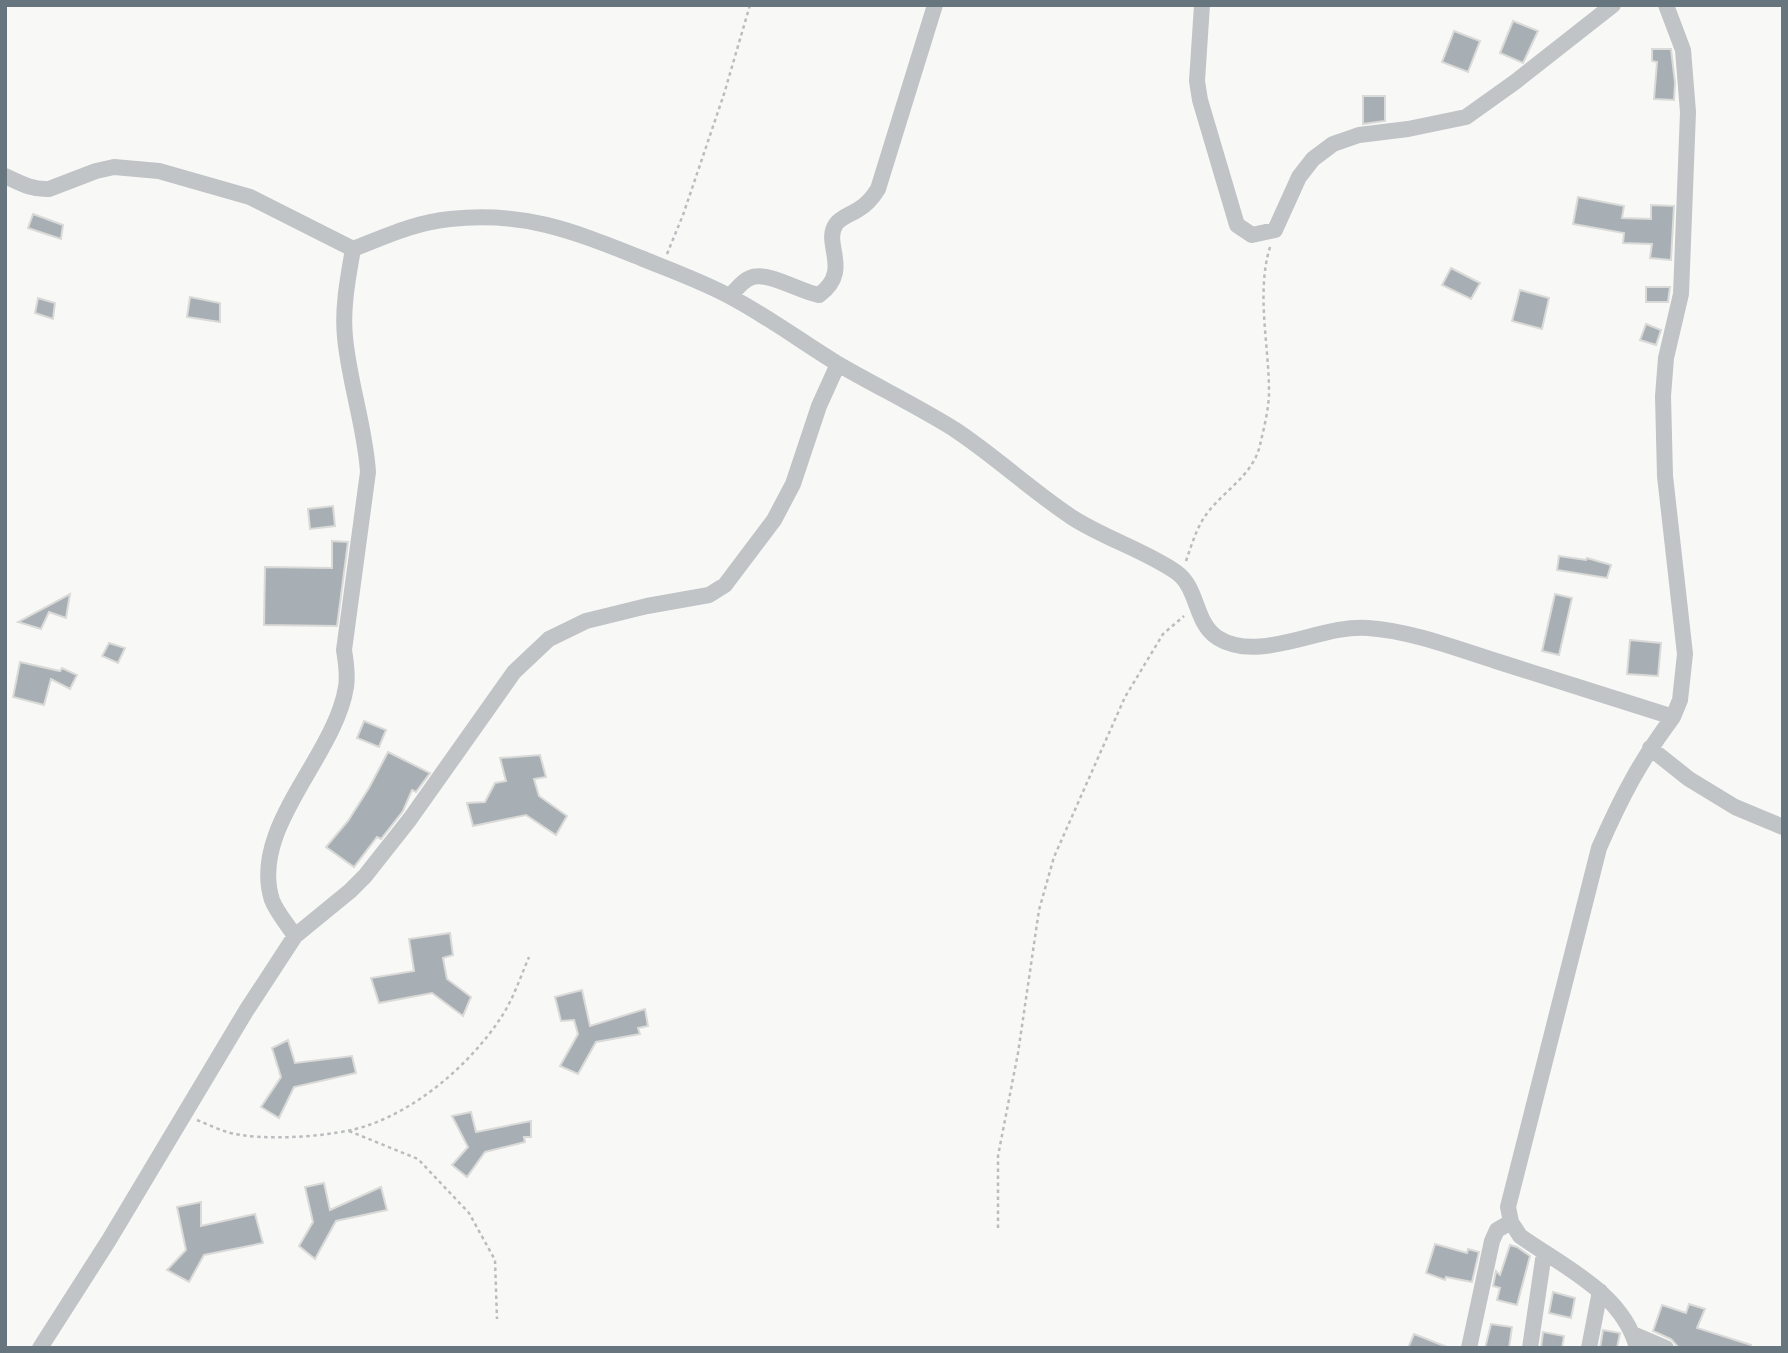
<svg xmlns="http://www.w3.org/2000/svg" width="1788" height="1353" font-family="Roboto,sans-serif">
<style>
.building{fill:#a8afb4;stroke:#dadad8;stroke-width:2}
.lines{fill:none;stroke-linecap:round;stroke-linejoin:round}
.path{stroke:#babdbf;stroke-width:2.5;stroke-dasharray:3.5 3.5;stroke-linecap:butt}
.street{stroke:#c0c4c7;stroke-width:16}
</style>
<rect width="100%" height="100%" fill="#f8f8f6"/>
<path class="building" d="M1513,21L1538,31L1523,63L1500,53Z
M1454,31L1480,41L1468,72L1442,62Z
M1652,49H1671L1675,83L1674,100L1654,99L1657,62L1652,61Z
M1363,96H1385V121L1363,124Z
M1578,197L1624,206L1622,218L1651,219V205L1674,206L1671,260L1650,258L1652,244L1623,243L1624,233L1573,224Z
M33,214L63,225L61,239L28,228Z
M1451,268L1480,283L1471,299L1442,285Z
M1646,287H1670L1668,302H1646Z
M1520,290L1549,298L1542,329L1512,321Z
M190,297L220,303V322L187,317Z
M38,298L55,303L53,319L35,313Z
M1646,324L1661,330L1656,345L1640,340Z
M333,506L335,526L310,529L308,509Z
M332,541L348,542L337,626L264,625L265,567L332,568Z
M1559,556L1586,560L1587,558L1611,565L1607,578L1557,570Z
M70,594L66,618L49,612L41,629L18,622Z
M1555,594L1572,598L1559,655L1542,651Z
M1630,640L1661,643L1658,676L1627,674Z
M109,643L125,648L118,663L102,656Z
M20,662L60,671L62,668L77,675L70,689L51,679L44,705L13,697Z
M364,721L386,730L379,747L357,738Z
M388,752L430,773L416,792L412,790L403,811L381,839L377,837L354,867L326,847L348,821L369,788Z
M540,755L546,777L534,779L539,796L567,816L556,835L526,815L473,826L467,803L485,802L495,783L506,781L500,758Z
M450,933L453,955L443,958L447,979L471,997L463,1016L432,993L379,1003L371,978L414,971L409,939Z
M582,990L590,1026L645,1009L648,1026L638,1028L640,1034L596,1042L578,1074L560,1066L578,1034L574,1020L561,1021L555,997Z
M288,1040L295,1063L352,1056L356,1073L294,1087L279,1118L261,1107L281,1077L272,1048Z
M471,1112L476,1132L531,1121V1137H524L525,1142L485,1152L467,1177L452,1165L468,1147L452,1116Z
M324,1183L330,1210L381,1187L387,1210L336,1221L315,1259L299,1246L313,1222L305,1187Z
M201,1202V1226L255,1214L263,1243L204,1255L189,1282L167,1270L186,1250L177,1207Z
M1435,1244L1467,1253L1468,1249L1479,1252L1472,1282L1446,1277L1445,1280L1426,1273Z
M1510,1245L1517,1247L1530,1256L1517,1305L1497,1300L1500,1288L1493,1286L1496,1271L1500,1275Z
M1553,1292L1575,1298L1571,1318L1549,1313Z
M1689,1304L1705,1309L1697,1328L1751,1345L1750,1348H1679L1671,1339L1653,1331L1662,1305L1686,1313Z
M1491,1324L1512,1327L1509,1348H1485Z
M1603,1330L1620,1333L1617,1348H1600Z
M1543,1332L1564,1336L1562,1348H1541Z
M1414,1334L1447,1347V1348H1408Z"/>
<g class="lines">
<path class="path" d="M667,254L683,215L724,94L750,5
M1186,561C1192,544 1197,526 1208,512C1226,489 1253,475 1260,445C1264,428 1269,408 1269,392C1269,344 1256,293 1270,247
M197,1120C207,1124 217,1129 227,1132C260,1142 336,1137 369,1125C420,1107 470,1064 500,1019C513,1000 520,978 529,957
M349,1131L418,1159L469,1213L495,1260L497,1319
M998,1228V1156L1018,1053L1039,910L1054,857L1125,697L1163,634L1184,616"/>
<path class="street" d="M1202,5L1197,81L1200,100L1237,225L1252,235L1275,230L1299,177L1313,159L1333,144L1359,135L1408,129L1466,117L1515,82L1613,5
M5,176C20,183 32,190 49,189L96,171L114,167L159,171L250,197L353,249
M730,296C736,290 742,281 750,278C767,270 800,292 819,295C853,270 822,244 836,224C841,217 852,214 859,209C868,204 873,197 878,189L935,5
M1650,748L1689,779L1735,807L1783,827
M295,936C288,925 277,913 272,900C249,828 335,757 346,687C348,675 346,662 344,650L368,472C365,426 349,382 345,337C342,308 348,278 353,249C384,237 416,222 450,219C525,211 573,231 641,258C670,270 701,281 729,296C767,316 802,342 838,364
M1633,1334L1666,1348
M40,1348L109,1240L246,1011L295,936L350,891L365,876L410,819L514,672L549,639L586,621L647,606L709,595L725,585L774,520L793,484L819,406L838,364C876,386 917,406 954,429C995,456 1032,491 1073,518C1106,539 1144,550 1176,572C1199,588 1194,623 1218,638C1260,664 1321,624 1368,628C1411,631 1455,648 1496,661C1555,680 1614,698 1673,717L1680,700L1685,654L1665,476L1663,396L1666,358L1681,294L1688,112L1683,50L1666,5
M1469,1348L1492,1241L1497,1230L1511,1222
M1530,1348L1544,1253
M1589,1348L1600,1291
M1637,1348C1623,1293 1562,1266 1520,1236L1511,1222L1508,1207L1599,848C1621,798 1640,761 1673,717"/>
</g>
<rect width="1788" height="1353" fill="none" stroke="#66757e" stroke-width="14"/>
</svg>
